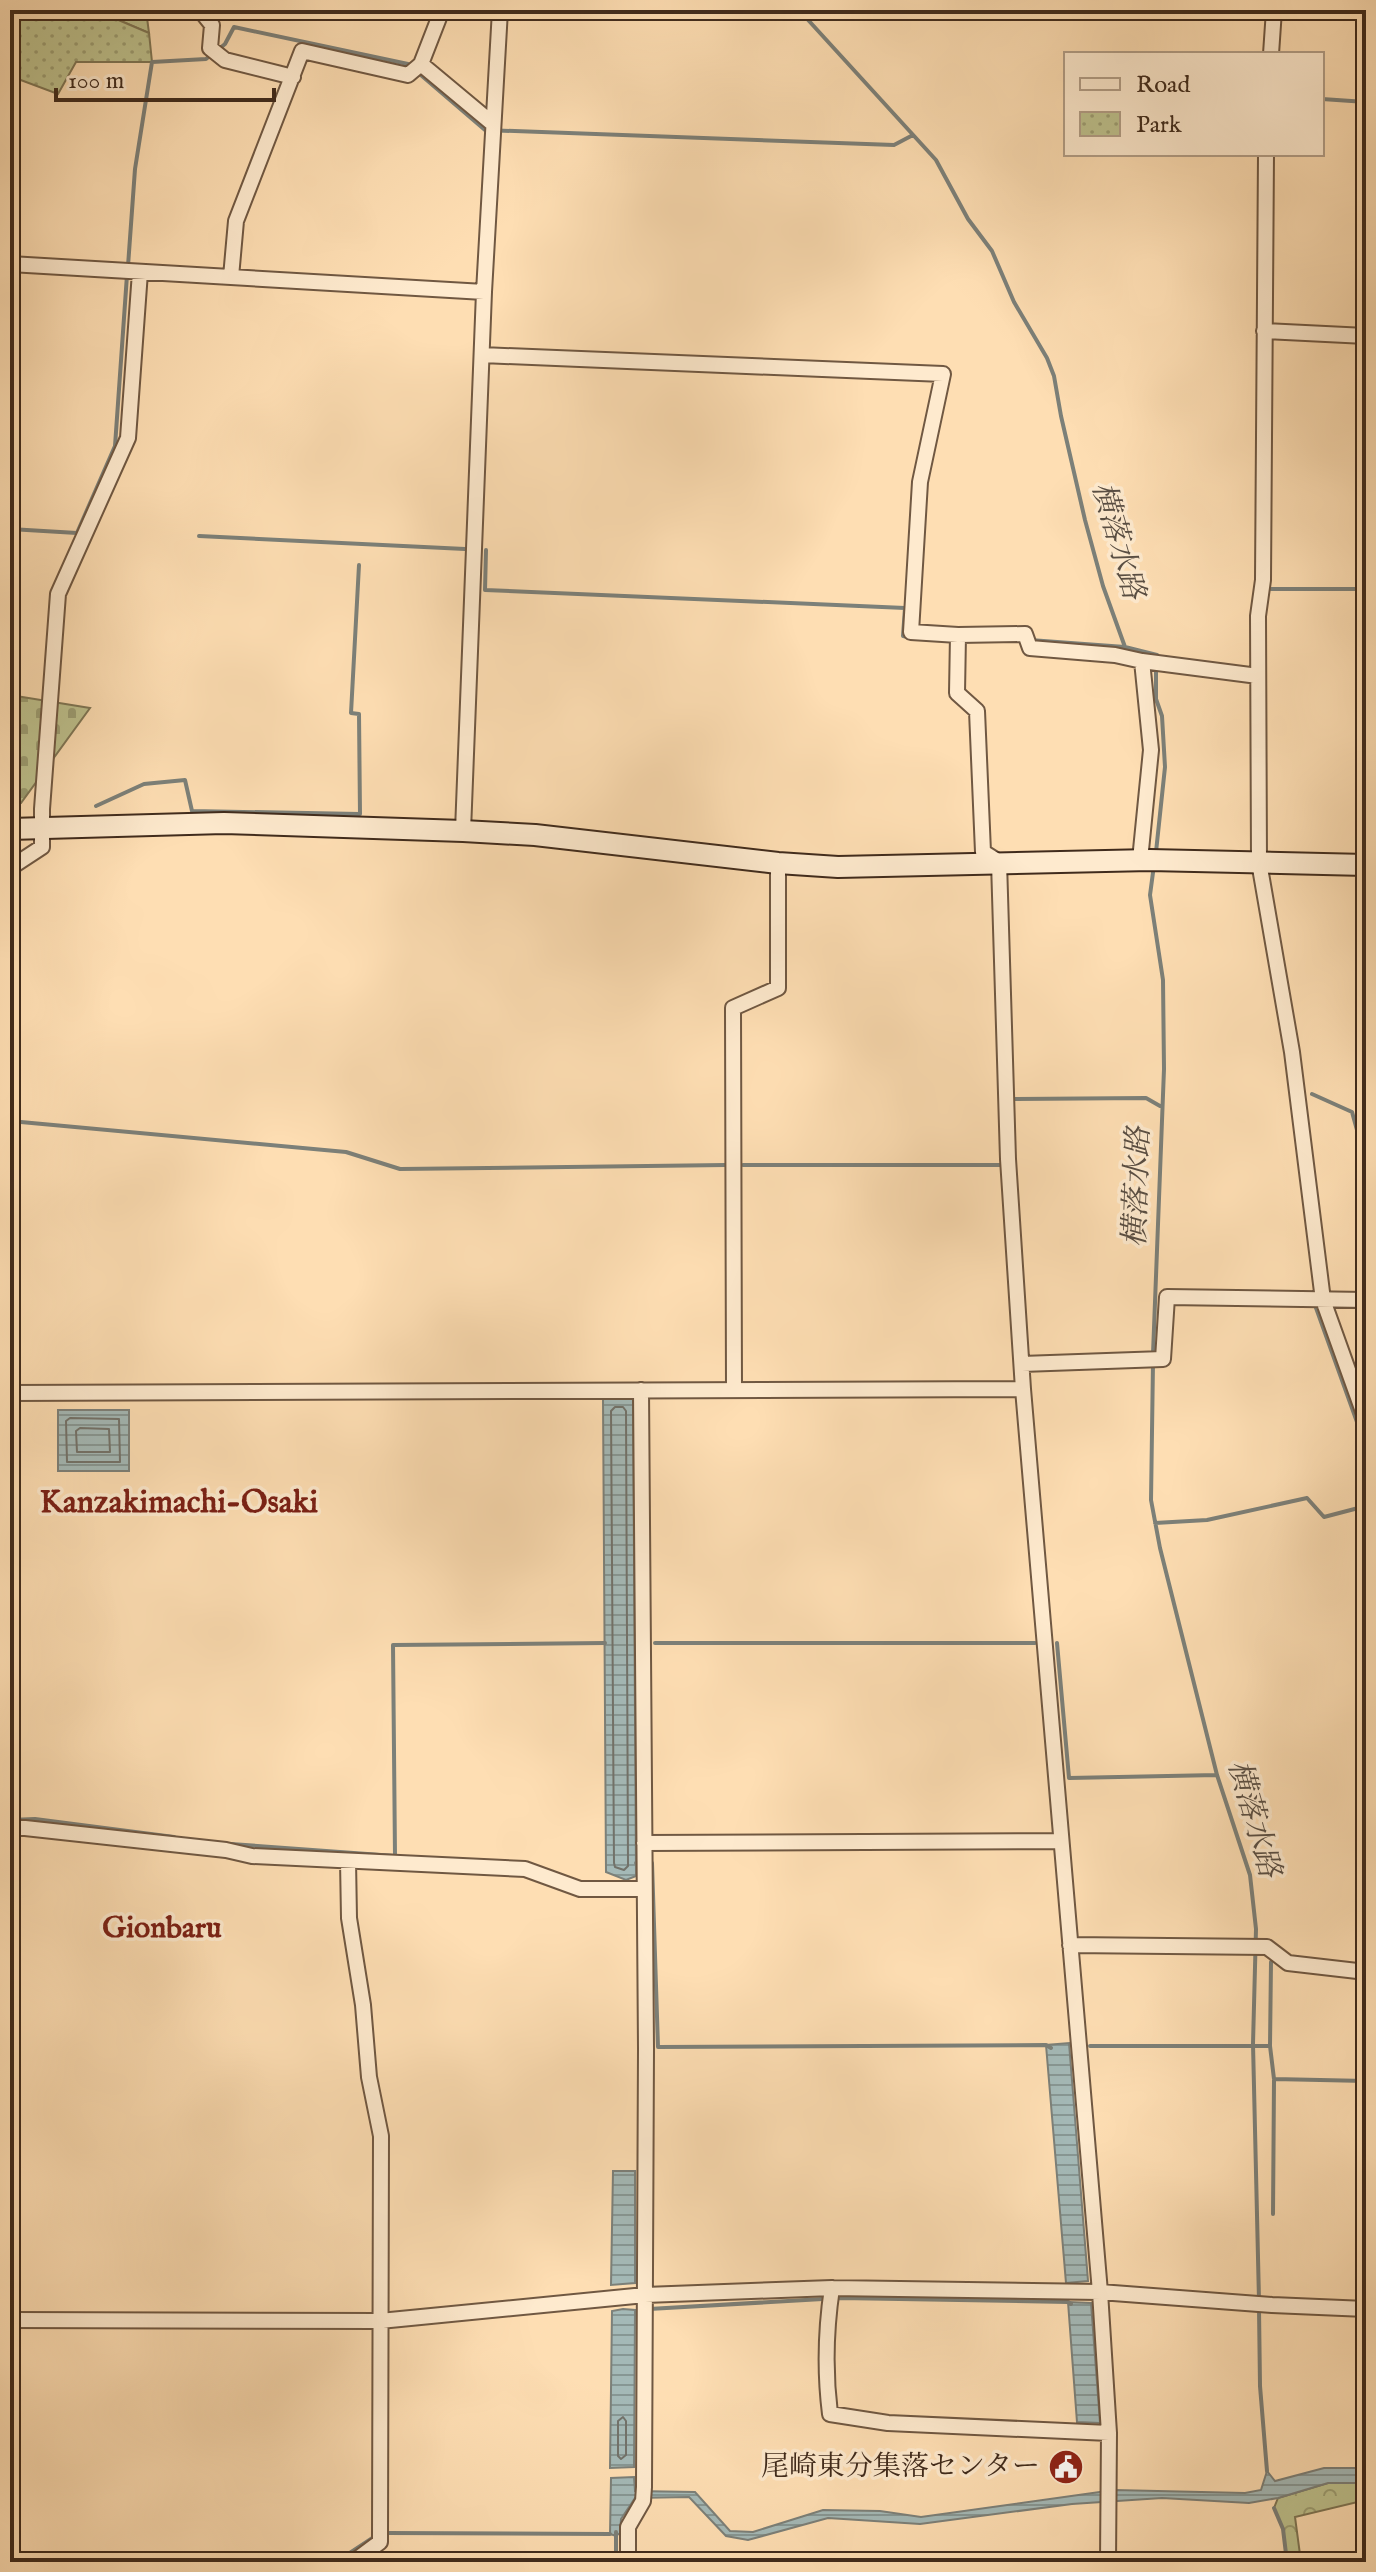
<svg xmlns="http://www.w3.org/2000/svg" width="1376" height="2572" font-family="'IM FELL English','Noto Serif JP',serif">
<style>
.grass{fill:url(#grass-tufts);stroke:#7f7655;stroke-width:2}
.forest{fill:url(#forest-crowns);stroke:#7f7655;stroke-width:2}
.cemetery{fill:url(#cemetery-stones);stroke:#7f7655;stroke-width:2}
.park{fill:url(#park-dots);stroke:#7f7655;stroke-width:2}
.water{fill:url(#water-rules);stroke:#7c8079;stroke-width:2}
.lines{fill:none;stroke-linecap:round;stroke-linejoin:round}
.shore{stroke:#72726a;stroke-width:2}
.stream{stroke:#7c8079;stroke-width:4}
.street-casing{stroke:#705842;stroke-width:18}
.secondary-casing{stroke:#402b1c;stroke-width:24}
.street{stroke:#feeace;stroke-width:14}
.secondary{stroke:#feeace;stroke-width:20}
.labels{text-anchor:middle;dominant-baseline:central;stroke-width:7;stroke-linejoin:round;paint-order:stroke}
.poi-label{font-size:28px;fill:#402b1c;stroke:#feeace;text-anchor:end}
.water-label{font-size:30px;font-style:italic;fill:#594e43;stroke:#feeace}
.neighbourhood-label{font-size:30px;font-weight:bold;fill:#7a1f14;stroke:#feeace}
.quarter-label{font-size:32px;font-weight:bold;fill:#7a1f14;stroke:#feeace}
</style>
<defs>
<pattern id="grass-tufts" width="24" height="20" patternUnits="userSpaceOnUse" patternTransform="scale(2)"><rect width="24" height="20" fill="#bec28e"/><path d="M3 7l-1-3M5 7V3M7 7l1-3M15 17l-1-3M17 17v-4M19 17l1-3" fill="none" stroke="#9c9e73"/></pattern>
<pattern id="forest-crowns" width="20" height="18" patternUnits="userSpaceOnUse" patternTransform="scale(2)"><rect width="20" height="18" fill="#bec28e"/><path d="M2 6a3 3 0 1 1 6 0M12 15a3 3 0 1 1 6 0" fill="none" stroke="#9c9e73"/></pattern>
<pattern id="cemetery-stones" width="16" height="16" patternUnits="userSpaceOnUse" patternTransform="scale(2)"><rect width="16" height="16" fill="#bec28e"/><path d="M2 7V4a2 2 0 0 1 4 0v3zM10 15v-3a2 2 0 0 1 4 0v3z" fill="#9c9e73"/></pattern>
<pattern id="park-dots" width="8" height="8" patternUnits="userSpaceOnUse" patternTransform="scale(2)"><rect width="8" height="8" fill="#bec28e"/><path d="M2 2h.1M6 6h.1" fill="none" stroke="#9c9e73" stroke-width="1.8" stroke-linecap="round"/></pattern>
<pattern id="water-rules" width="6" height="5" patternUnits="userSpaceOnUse" patternTransform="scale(2)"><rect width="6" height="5" fill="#a4b9b7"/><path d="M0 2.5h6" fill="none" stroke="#879794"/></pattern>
</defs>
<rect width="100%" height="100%" fill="#fedeb3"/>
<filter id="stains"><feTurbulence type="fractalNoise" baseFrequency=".0025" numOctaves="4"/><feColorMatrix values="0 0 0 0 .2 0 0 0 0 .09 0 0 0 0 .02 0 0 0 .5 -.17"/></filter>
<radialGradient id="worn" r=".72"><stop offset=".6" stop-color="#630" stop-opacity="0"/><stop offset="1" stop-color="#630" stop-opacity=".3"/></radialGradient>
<path class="grass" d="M95,10H146L149,33Z"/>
<path class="forest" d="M1328,2483H1366V2500L1295,2517L1301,2562H1287L1283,2529L1274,2508L1278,2498Z"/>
<path class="cemetery" d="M10,695L90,708L21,803L10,804Z"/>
<path class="park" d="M10,10H95L149,33L152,62H76L58,94L10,76Z"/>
<path class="water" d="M633,1398L636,1876L626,1880L606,1872L603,1399Z
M58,1410H129V1471H58Z
M1069,2043L1088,2281L1066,2283L1046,2045Z
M613,2171H635V2283L611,2285Z
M1068,2302L1091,2303L1100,2423L1077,2422Z
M623,2309L635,2310L634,2467L610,2468L612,2311Z
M1324,2468H1366V2483H1328L1278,2498L1249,2503L1162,2498L1072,2504L920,2524L828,2518L748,2540L726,2536L689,2497L635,2498L621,2519L620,2533L616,2536L610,2534L611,2478L634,2477L635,2491L695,2492L730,2531L753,2532L823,2510L880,2511L921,2517L1114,2490L1245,2493L1261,2490L1267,2471L1275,2481Z"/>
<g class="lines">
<path class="shore" d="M615,1407H623L626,1411L628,1866L624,1870L615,1867L614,1863L611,1411Z
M70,1418L119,1419L120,1462H67L66,1421Z
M80,1428L109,1429L110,1452H77L76,1431Z
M623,2417L626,2421V2455L621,2459L618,2456V2421Z"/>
<path class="stream" d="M799,10L936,160L968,219L992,251L1014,302L1047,358L1054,376L1061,416L1085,520L1103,586L1125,647L1157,655L1156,658
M219,49L225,44L234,27L408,64L485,130L894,145L913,135
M1322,99L1366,102
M128,266L135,169L152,62L206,59L212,54
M10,529L77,533L115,446L127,275
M199,536L465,549
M486,550L485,590L905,608L903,636L908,637
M1271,589H1366
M1030,640L1125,647
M96,806L144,784L185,780L192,811L360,814L359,714L351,713L359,565
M1156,852L1165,767L1162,716L1156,699V666
M1312,1094L1352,1112L1357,1130H1366
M1011,1099L1146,1098L1160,1106
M10,1121L346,1152L400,1169L726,1165
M743,1165H1000
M1315,1305L1366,1447
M1153,1354L1164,1069L1163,980L1150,895L1154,865
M1153,1363L1151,1500L1160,1548L1217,1775L1250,1875L1256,1929L1253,2044L1259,2300
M1155,1523L1207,1520L1307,1498L1324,1517L1366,1506
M655,1643H1035
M1057,1643L1069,1778L1217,1775
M10,1820L35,1819L174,1837
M231,1844L395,1856L393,1645L605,1643
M636,1863H652L658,2047L1046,2045L1051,2048
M1090,2046H1270L1274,2079L1366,2081
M1270,2046L1271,1962
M1273,2214L1274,2080
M649,2309L840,2298L1068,2302L1071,2304
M1259,2309L1260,2386L1267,2471
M1274,2508L1283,2529L1287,2562
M387,2533L610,2534
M10,2553L334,2562
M336,2562L374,2537
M616,2562V2532"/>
<g class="street-casing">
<path id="street" d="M200,10L212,25L210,48L225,60L293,77
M1271,54L1274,10
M421,64L493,124
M1266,154L1263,580L1258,616L1259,862L1292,1052L1323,1300L1366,1420
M10,264L484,292
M231,277L236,221L302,51L408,75L421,64L442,10
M1264,331L1366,336
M482,355L943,374L920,482L911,632L958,635L957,693L977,711L983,852L999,862L1008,1159L1023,1389L1100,2292L1109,2433L1108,2562
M958,635L1025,634L1030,648L1115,655L1142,661L1258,676
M463,831L484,292L500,10
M1140,860L1151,750L1142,661
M10,868L42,847V809L58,594L128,438L140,272
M1022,1364L1163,1359L1167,1297L1366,1300
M734,1390L733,1008L778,988V863
M10,1393L1023,1389
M10,1828H25L226,1850L252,1856L525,1869L580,1889H644
M644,1843L1061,1841
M348,1861L349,1918L363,2005L369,2077L381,2136L380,2542L353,2562
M1070,1945L1267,1947L1288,1963L1366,1972
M832,2288C826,2328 825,2374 830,2414L888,2423L1109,2433
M10,2320L380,2321L645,2295L832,2288L1100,2292L1272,2305L1366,2309
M628,2562V2527L643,2501L644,2487L646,2049L641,1390"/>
</g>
<g class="secondary-casing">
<path id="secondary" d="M10,829L224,823L463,831L535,835L778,863L838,867L1150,860L1366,865"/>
</g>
<use href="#street" class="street"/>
<use href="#secondary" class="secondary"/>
</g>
<defs>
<g id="civic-disc" transform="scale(1.8)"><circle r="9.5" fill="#8f2418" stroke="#feeace"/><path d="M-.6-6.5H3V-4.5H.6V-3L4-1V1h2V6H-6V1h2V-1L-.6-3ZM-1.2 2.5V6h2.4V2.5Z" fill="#fff"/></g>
</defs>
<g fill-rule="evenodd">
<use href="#civic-disc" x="1066" y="2467"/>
</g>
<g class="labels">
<g class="poi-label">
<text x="1040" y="2467">尾崎東分集落センター</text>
</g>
<g class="water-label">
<text transform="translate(1117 541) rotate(74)">横落水路</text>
<text transform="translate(1138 1187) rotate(-88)">横落水路</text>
<text transform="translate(1253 1819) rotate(74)">横落水路</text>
</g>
<g class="neighbourhood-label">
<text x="162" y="1929">Gionbaru</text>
</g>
<g class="quarter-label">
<text x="179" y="1503">Kanzakimachi-Osaki</text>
</g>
</g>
<rect width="1376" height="2572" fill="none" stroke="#fedeb3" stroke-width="40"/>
<rect x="12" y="12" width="1352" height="2548" fill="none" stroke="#402b1c" stroke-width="4"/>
<rect x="20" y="20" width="1336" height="2532" fill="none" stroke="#402b1c" stroke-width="2"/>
<rect x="1064" y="52" width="260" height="104" fill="#feeace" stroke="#b29e87" stroke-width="2"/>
<rect x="1080" y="78" width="40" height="12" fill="#feeace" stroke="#b29e87" stroke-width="2"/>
<text x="1136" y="92" font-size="24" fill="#402b1c">Road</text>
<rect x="1080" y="112" width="40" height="24" fill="url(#park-dots)" stroke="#b29e87" stroke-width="2"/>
<text x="1136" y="132" font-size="24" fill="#402b1c">Park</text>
<path d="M56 88v12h218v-12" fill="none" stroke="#402b1c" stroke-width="4"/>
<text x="68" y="88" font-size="24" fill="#402b1c" stroke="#feeace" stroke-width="6" paint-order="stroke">100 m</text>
<rect width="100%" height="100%" filter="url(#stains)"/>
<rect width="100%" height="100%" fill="url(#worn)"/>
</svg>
